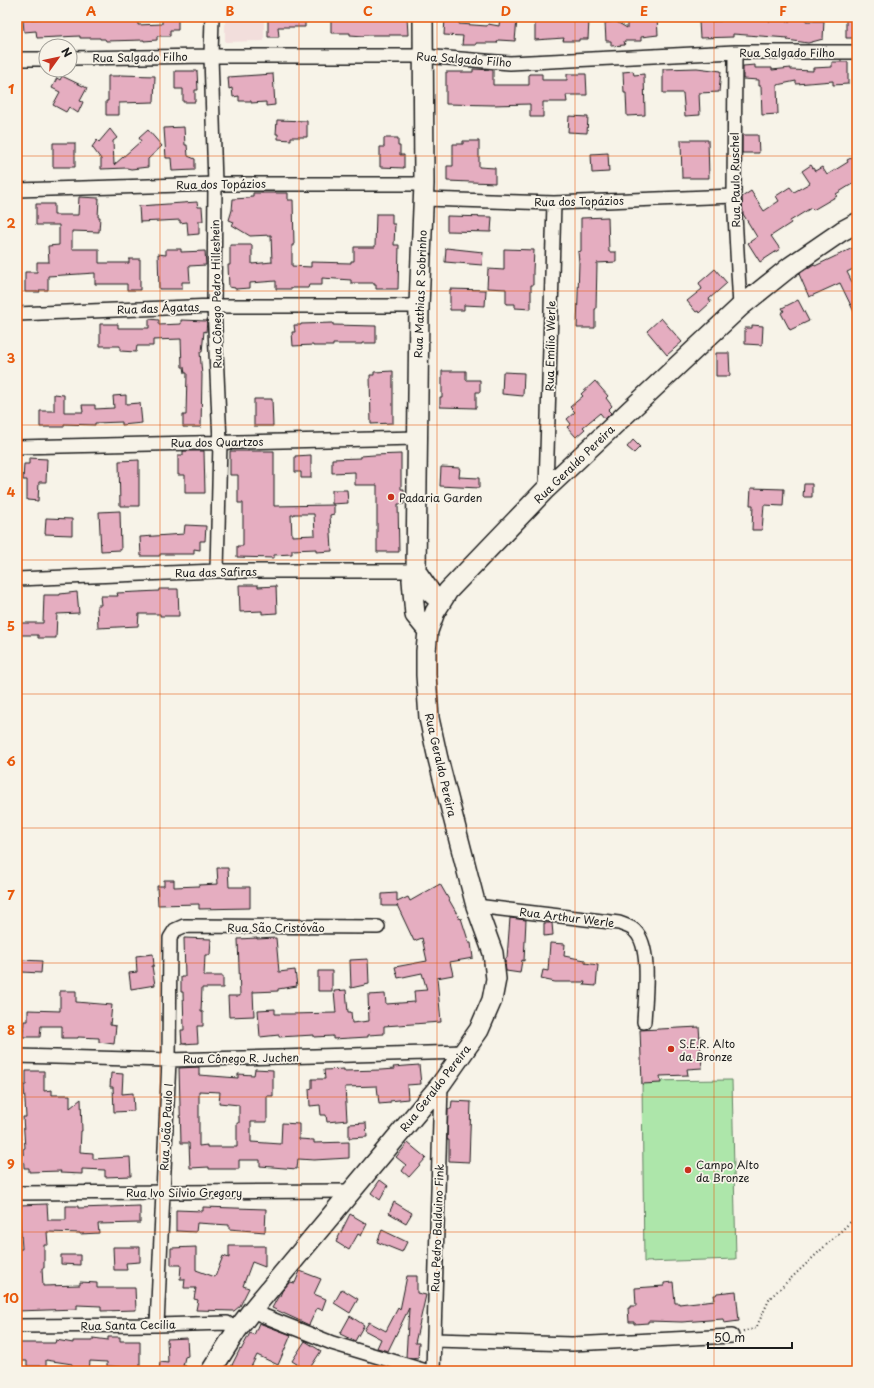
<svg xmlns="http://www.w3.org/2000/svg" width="874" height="1388" font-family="'Playpen Sans',sans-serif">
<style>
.built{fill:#f2dedc}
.green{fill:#ade6aa;stroke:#648163}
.building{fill:#e5adc0;stroke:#1c1c1c;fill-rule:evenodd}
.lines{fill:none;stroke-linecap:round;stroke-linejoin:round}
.street-casing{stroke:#1c1c1c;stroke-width:16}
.secondary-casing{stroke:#1c1c1c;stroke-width:22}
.path{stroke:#1c1c1c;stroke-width:2;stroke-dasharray:1 3;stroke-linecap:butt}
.street{stroke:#f7f3e8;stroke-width:13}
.secondary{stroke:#f7f3e8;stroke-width:19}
.grid{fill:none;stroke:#e8590c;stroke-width:1;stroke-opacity:0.55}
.poi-dot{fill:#c8321e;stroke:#f7f3e8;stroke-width:1.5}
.labels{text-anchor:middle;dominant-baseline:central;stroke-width:3.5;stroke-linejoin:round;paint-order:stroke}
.street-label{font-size:11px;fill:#1c1c1c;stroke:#f7f3e8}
.poi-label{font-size:11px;fill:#1c1c1c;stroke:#f7f3e8;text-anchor:start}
.neatline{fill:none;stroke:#e8590c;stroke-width:1.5}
.grid-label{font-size:13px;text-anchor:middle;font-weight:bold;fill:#e8590c}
</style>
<rect width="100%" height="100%" fill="#f7f3e8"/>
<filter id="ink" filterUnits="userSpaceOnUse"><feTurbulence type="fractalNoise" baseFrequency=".025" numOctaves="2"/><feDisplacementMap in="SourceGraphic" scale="8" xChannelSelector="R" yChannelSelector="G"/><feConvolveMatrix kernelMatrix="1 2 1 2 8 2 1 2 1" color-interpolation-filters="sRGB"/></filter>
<g filter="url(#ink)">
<path class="built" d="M225,17H264V41L225,42Z"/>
<path class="green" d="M732,1080L736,1259L644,1262L642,1081Z"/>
<path class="building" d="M61,17H115L116,21L138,20V25L162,24V17H178V30H170V36H157V40L144,41V40L106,41L105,39H100V38H80V36L37,38L36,31L24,32L23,20Z
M268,17H305V27H278L279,37H268Z
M334,17H407L408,35H364V36L350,35V33H331V19H334Z
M445,17H459V24L487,26L488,24L499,26L500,17L517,19L515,41L498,40L497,43H476V45H462L463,36L444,35Z
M535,17H549V19L589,20L588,39H579V41H563L564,38L535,40Z
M627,17H657L658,35L641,37V41H624L625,45L611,46V41H606L605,23L615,21L627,28Z
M737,17H769V21H790L791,17H806V21H824L823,39L808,43L787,40L788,38L733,34V37L700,38L699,22L721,21L720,18Z
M846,17H857V38H846Z
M832,62H848V84L833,85V81L796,84V81L777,85L778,114L762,115L761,86H759V80L743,79V66L755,65V68H772V70L791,68V70L813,71V68L832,67Z
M697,68L721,71L719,92L699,93L700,115L685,116L683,93H663V69Z
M473,69L493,70V85H529V74H542V80H567V74H586L587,95H566L567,102H543V117H530V104L493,105L446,104V72H473Z
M175,71H197L198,90H195V102H183V89H175Z
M633,71L634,75L644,74L645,115L627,116L626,93H624L623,72Z
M273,74L275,105L266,106V102L251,103V101H239V96L233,97L232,88L229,89L228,77Z
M120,75L155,76L154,102L119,103V115H106V101H108V76H120Z
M62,76L87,88L80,101L83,102L78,113L69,107L66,112L53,105L60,92L52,88L57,78L60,80Z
M569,116L588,117L587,133L568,132Z
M277,120L307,121V137H291V140L278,139V134H276Z
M184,127L185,145H187L188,156L195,159V170L172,171L171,158H166L164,128Z
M110,129L117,138L113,141L114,165L141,141L139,138L148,130L162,146L148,159V167L131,169L127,168L101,169V159L92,147L97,140L99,142Z
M742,135H758L759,153H742Z
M384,138H398V146H400V155H404V168L380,167V147H384Z
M681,140H708L709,178H682Z
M463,141H479V167L495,168V183L447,181V166H453V144H463Z
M53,143H75V167H53Z
M608,153L609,172L592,173L591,154Z
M857,155V181L836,194L837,196L813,210L811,208L790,221L791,223L771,236L780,249L760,262L748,243L757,237L743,214L742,197L751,191L764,211L779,201L776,196L790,187L794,192L810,183L802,171L811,165L815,171L822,167L827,175L848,162L847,160Z
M253,193H288V200H293L294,245H292V266L311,267V262L351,263V261H354V247H375L376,214H392V224H395L394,245H399L398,289H376V285H374V283H351V280L322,278V285H309L308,288H292V289H276V281L250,283V288L235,289V288L229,287L228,265H230V245H252V264L272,262L271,235L250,236L232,225L234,222L229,220L232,210L233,199L250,198V196H253Z
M79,197L99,198L98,217H100L99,232L72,231V249H99V263H129V259H140V290H127V284H95V273L48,276V290H39L40,292H25V272H37V262H49L48,246L59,245V225H36V204H54V215H78Z
M197,202L198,207H202L203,221H199V234L188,235L187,222L180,223V220L140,222L139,206Z
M447,216L492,217L491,232L447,231Z
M608,217L609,252H616V262L597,263L596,309H595V328H577L579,262L578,252L581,251V218Z
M857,246V267L847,272L857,292V318L840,283L809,297L799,274L814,264L815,266Z
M446,248L483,252L482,265L445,262Z
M166,249H181V252L205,251L206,265L189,266L190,282H182V289H159L158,254L166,255Z
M504,249L534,250L533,271V285H531V309L515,308V304H506V289L487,288L488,269L504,270Z
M715,269L727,283L709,299L711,302L699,313L698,311L696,312L687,301L702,289L699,283Z
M450,289L486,290L485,306L464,305V310H450Z
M798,300L809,321L790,330L781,313L784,311L782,308Z
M661,318L682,342L667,355L647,331Z
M149,319L159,320V325L181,324V320L207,321L206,332L204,331L202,352H200L202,375L201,427H183V415H186L187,373H185L184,367H182L181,339L153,340V346H137L136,352L120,351V346H100V324H118V328H149Z
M333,323V325L376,326V343H362V344H333V346H313V345L293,346L292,332H295L294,325H301V324Z
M752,325L763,326L762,345L745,344V328H752Z
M716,353H729L730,376H716Z
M393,371V423L371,424L370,375H374V372Z
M442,371H466V380H480V392H476V408L440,407V397H442Z
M503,372L524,373L523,396L502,394Z
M595,381L608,396L606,398L612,406L608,410L611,413L605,419L600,413L583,427L585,429L576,437L567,427L571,424L567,419L575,412L570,407L583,396L581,394Z
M54,394L64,395V412H83L82,405H95V409L114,408L113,396L126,395V404L140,403L142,423L122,425V422L95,423V425L64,424V427H40V411H54Z
M254,399H272L273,426H254Z
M633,440L640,447L634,453L627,447Z
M183,451H204L205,493H185V475H178V455H183Z
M230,451H274V506L334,505V514L330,515L332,551L316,552V549L292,550V554L274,555V558L237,557V546H243V503H238V475H230ZM294,514H314L315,535L292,536L291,515H294Z
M401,454V489H404V504H398L399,552H377V485H355V472L332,473V459L361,458V456L374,455Z
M311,455V478H301V472H295V456Z
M29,458L47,459L46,482H39L38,501L27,500V480H23L24,464H29Z
M139,460V506H120L119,461Z
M441,467L460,468L459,477L479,478V488L440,486Z
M804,484H812V497H803Z
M751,488L784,489L783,506L764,505L762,530H752L753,505H750Z
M332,490H347L348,503L332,504Z
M120,511L121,550L101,551L99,512Z
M46,518L72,519V535L45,534Z
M185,525L206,526L205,541H200V550L194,549V554H160V556H141L140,537L184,534Z
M239,585H258V587L276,586L277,613L262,614V611L240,612Z
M159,589H178L179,616H160V614H139L138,626L98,628L97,605H101L100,596H118L117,593L159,591Z
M77,592L79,613L57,614L56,638H38V635H19L20,623H43L44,595H60V594Z
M217,868H228L229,887H250V908L199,909V904L158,905L157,886H164V880H174V887L199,886V885L218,884Z
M440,884L460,919L461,918L469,943H471L473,958L450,962L453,975L437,978L441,1022L384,1026V1034L368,1035V1037L333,1039V1036L314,1037V1035L279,1037V1035L260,1037L258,1010L275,1009V1014H290L336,1013L334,991L346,990L348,1012H351L352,1023L369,1021L368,995L385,994L386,1004L415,1002L414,991L427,990L422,973L398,978L395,967L427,961L422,938L414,941L397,905V906H382V894L397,893V902L408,897L410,901Z
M510,918L526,920L524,961L522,960L520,973L506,971L505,963L506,958H507Z
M544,923H552L553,935L544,936Z
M184,938L211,939L210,955H205L204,976H223V988H202L201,1012H203V1026H197L198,1043L182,1044L181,1030H184L183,992H181V977H185Z
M257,938V939L276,938L279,972L295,970L297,986L278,989V991L253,992L254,1016L229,1017L228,996H240L238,939Z
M550,943L565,944L564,956L585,960V963L598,965L596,986L584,985L585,982H555L541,979L543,970L548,971Z
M153,954L154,966H152L155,985L131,989L129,973L137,972L136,956Z
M368,959L369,984L351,988L350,960Z
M22,960L42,961L41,973L22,972Z
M318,971H332V991H318Z
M60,991H76V1002L112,1005L110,1025L116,1026L114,1044L99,1042V1038L78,1037V1038H62V1026H41L40,1037H23L24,1021H28V1010L60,1011Z
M699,1027L702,1068L687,1069L688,1075L660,1076L661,1083L642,1084L640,1030Z
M419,1065L421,1084L407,1085L408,1099L390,1101V1103L379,1104L377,1086L345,1087L347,1120L327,1122L326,1115H321L320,1105L310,1106L309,1089L312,1088V1079H325L324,1070L344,1069V1071L381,1070L394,1069L393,1067Z
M199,1067V1075L238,1078V1074L254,1075L255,1069L273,1070V1096H267V1122H251V1142L281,1144L282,1123L299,1124V1139L314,1140V1143L349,1142V1158L314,1160L298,1159L297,1169L260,1166V1160H239V1169H209V1167L190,1168L189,1143H181L179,1068ZM199,1091L220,1092L219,1103L239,1105V1123H237V1147H207V1145L199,1146Z
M26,1071H44V1091L52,1090V1095H70V1108L81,1099L82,1131H81L80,1152L93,1153V1159L130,1157L131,1176L105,1177V1170L82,1169V1174L60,1173L61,1171L29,1172V1168H24L23,1149L25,1148L23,1117H26L24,1085H26Z
M111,1073L123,1074L122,1094L133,1093L134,1111L114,1112L113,1087H110Z
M452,1101L471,1102L469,1162L449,1161V1140H447L448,1109H451Z
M366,1123L367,1137L349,1138V1124Z
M408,1143L426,1158L409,1177L402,1171L406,1165L396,1157Z
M380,1180L388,1186L380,1200L371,1193Z
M394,1202L412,1213L406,1223L389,1213Z
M47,1204L48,1220H66V1206H78V1208L140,1206V1223L98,1224L99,1233L80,1234V1233L47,1232L48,1245H44V1268H42L43,1286L80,1285V1282L97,1283V1288H135L136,1310L101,1311V1306L77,1305V1309L17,1311V1249H22L19,1205Z
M203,1207L266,1209L265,1232L229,1229V1225L197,1223L196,1232L176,1231V1210L203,1211Z
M350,1214L367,1224L361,1236L358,1234L349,1250L336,1242Z
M382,1230L407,1242L402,1252L377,1242Z
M229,1246H265V1267L252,1262L243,1286L249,1288L240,1306L234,1311L196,1310L198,1300L194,1299L196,1288H184L185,1279H180L181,1265H171V1248L196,1247V1270L215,1277L223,1256L229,1258Z
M113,1247H140V1262L126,1263L127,1270H114Z
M61,1255H80V1265L61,1264Z
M300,1271L321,1279L314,1294L326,1299L322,1310L317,1308L309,1325L272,1308L278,1297L280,1296L282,1291L290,1282L295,1283Z
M407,1276H417V1293L426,1295L415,1343H419L418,1359L406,1357L409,1308L388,1351L377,1348L381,1339L364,1330L369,1322L386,1331L398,1308L400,1310Z
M673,1282L675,1303H679V1304L715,1300L714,1295H716L717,1293L736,1291L739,1321L724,1323L723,1319L682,1322L648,1321V1323L634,1324V1322H629L628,1308H630V1306H636L635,1288L664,1286V1283Z
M342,1289L358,1299L350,1313L334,1303Z
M350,1316L364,1325L355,1341L340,1334Z
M259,1323L291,1335L278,1365L257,1355L249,1371H229L240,1349L241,1350L250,1333L254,1335Z
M108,1337H120V1341H140V1371H124V1367L107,1366V1362L90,1361L89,1371H72V1364L46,1360V1366H27V1361H17V1343H55L56,1340L73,1343V1341H93V1338L108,1340Z
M187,1338L188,1356L185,1357L183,1366H186V1371H159L160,1362L168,1363L167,1339Z
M305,1341L321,1351L308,1371L292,1361Z"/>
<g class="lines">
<g class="street-casing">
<path id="street" d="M212,17L211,56L215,184L214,306L220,442L217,571
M735,52L734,196L740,307
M70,58L211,56H423L510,63L735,52H857
M17,59H46
M17,190L215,184H424
M424,199L554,203L734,196
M17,314L214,306H419
M17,447L418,438
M546,489L554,203
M17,579L217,571H416
M476,906L619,923C624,925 632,927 635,931C652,947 645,999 644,1022
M17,1056L169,1060L465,1052
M17,1193L352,1191
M253,1309L259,1314L332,1343L426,1371
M157,1325L169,1060L170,938L175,930L184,926L378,927
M17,1326L157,1325L227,1323L237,1330
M434,1340L572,1344L732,1336
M433,1371L441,1084"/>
</g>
<g class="secondary-casing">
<path id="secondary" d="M423,17L424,184L419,306L416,571L412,580L415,615L428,631
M416,571L431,593L441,602
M211,1371L237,1330L253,1309L441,1084L479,1030L492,1000L496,979L493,953L476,906L438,759L429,718L426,675V651L428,631L435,612L448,591L546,489L740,307L791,266L842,231L857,223"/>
</g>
<path class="path" d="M743,1332L756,1328L770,1298L857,1216"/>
<use href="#street" class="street"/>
<use href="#secondary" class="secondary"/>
</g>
</g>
<path class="grid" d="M160,17V1371M299,17V1371M437,17V1371M575,17V1371M714,17V1371M17,156H857M17,291H857M17,425H857M17,560H857M17,694H857M17,828H857M17,963H857M17,1097H857M17,1232H857"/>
<g class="poi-dot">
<circle cx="391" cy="497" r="4"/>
<circle cx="671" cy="1049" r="4"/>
<circle cx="688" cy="1170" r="4"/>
</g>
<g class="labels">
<g class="street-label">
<text x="787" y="52">Rua Salgado Filho</text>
<text transform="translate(140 57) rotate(-1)">Rua Salgado Filho</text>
<text transform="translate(464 59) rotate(4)">Rua Salgado Filho</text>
<text transform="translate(735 180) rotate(-91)">Rua Paulo Ruschel</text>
<text transform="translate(221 184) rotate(-1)">Rua dos Topázios</text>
<text transform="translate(579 201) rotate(-1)">Rua dos Topázios</text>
<text transform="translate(216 294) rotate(-91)">Rua Cônego Pedro Hilleshein</text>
<text transform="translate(420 294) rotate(-88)">Rua Mathias R Sobrinho</text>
<text transform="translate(158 308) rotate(-2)">Rua das Ágatas</text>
<text transform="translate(550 346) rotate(-89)">Rua Emílio Werle</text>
<text transform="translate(217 442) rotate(-1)">Rua dos Quartzos</text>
<text transform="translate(574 464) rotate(-44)">Rua Geraldo Pereira</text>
<text transform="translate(216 572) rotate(-1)">Rua das Safiras</text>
<text transform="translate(441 765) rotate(77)">Rua Geraldo Pereira</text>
<text transform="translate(567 917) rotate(7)">Rua Arthur Werle</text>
<text x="276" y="927">Rua São Cristóvão</text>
<text transform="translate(241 1058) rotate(-1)">Rua Cônego R. Juchen</text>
<text transform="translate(435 1088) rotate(-52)">Rua Geraldo Pereira</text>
<text transform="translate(166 1127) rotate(-87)">Rua João Paulo I</text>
<text x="184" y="1192">Rua Ivo Silvio Gregory</text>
<text transform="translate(437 1228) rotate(-88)">Rua Pedro Balduino Fink</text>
<text transform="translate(128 1325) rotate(-1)">Rua Santa Cecilia</text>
</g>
<g class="poi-label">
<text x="399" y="497">Padaria Garden</text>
<text x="679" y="1043">S.E.R. Alto<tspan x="679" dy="13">da Bronze</tspan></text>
<text x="696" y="1164">Campo Alto<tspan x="696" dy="13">da Bronze</tspan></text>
</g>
</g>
<rect width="874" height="1388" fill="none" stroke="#f7f3e8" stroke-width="44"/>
<g transform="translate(58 58) rotate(57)"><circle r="19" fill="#f7f3e8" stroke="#9f9d96"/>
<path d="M0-3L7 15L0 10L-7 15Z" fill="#c8321e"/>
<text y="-6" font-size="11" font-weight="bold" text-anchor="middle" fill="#1c1c1c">N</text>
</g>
<path d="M708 1342v6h84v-6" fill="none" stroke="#1c1c1c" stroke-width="2"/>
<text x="714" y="1342" font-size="12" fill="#1c1c1c" stroke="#f7f3e8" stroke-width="3" paint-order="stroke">50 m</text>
<rect x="22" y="22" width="830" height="1344" class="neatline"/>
<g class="grid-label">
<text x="91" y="16">A</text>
<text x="230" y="16">B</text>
<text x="368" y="16">C</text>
<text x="506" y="16">D</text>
<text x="644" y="16">E</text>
<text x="783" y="16">F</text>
<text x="11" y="94">1</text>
<text x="11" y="228">2</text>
<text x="11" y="363">3</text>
<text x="11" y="497">4</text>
<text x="11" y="631">5</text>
<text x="11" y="766">6</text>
<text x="11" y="900">7</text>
<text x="11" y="1035">8</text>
<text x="11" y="1169">9</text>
<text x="11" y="1303">10</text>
</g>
</svg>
